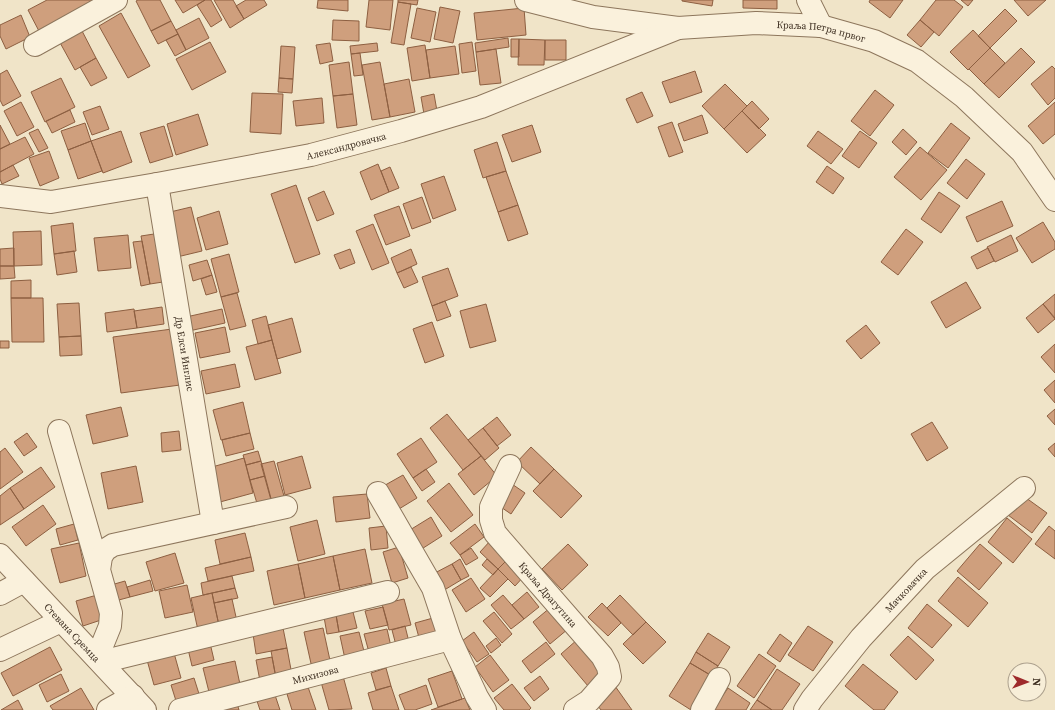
<svg xmlns="http://www.w3.org/2000/svg" width="1055" height="710" font-family="'Source Serif 4',serif">
<style>
.building{fill:#cf9f7d;stroke:#8d5f41}
.lines{fill:none;stroke-linecap:round;stroke-linejoin:round}
.minor-casing{stroke:#8d765c;stroke-width:24}
.minor{stroke:#faf1dc;stroke-width:22}
.labels{text-anchor:middle;dominant-baseline:central;stroke-width:3.5;stroke-linejoin:round;paint-order:stroke}
.street-label{font-size:10px;fill:#3d2e20;stroke:#f7eed8}
</style>
<rect width="100%" height="100%" fill="#f0e4c8"/>
<path class="building" d="M47,0H94L40,33L28,10Z
M138,0H160L171,21L151,31L136,1Z
M175,0H205L183,13Z
M205,0H211L222,20L211,27L197,5Z
M214,0H233L244,19L230,28Z
M246,0H264L267,5L244,19L236,6Z
M318,0H348V11L317,8Z
M369,0H393L390,30L366,27Z
M398,0H418L417,5L398,2Z
M682,0H713L712,6L682,1Z
M743,0H777V9L743,8Z
M870,0H903L890,18L869,2Z
M936,0H954L963,7L939,36L920,20Z
M961,0H973L968,6Z
M1014,0H1046L1028,16Z
M398,2L411,4L404,45L391,43Z
M440,7L460,11L453,43L434,39Z
M417,8L436,12L430,42L411,38Z
M524,8L526,35L477,40L474,13Z
M1005,9L1017,21L990,48L978,36Z
M121,13L150,66L128,78L99,26Z
M21,15L30,37L6,49L0,36V25Z
M199,18L209,38L186,50L176,30Z
M333,20L359,21V41L332,40Z
M920,20L934,32L921,47L907,35Z
M171,21L178,34L158,44L151,31Z
M80,27L96,58L75,70L58,39Z
M973,30L990,48L968,70L950,52Z
M178,34L186,50L175,56L166,40Z
M508,38L509,47L476,52L475,43Z
M511,39H519V57H511Z
M519,39L545,40L544,65H518Z
M545,40H566V60H545Z
M210,42L226,72L192,90L176,59Z
M472,42L476,71L462,73L459,44Z
M330,43L333,61L320,64L316,45Z
M377,43L378,51L351,54L350,46Z
M425,45L430,78L412,81L407,48Z
M281,46L295,47L293,79L279,78Z
M455,46L459,74L430,78L426,50Z
M990,48L1005,63L984,84L969,69Z
M1021,48L1035,62L999,98L984,84Z
M496,49L501,83L480,85L476,52Z
M360,53L363,75L354,76L351,54Z
M96,58L107,78L91,86L80,67Z
M349,62L353,94L333,96L329,65Z
M380,62L390,117L372,120L362,65Z
M1052,66L1055,69V98L1048,105L1031,84Z
M7,70L21,96L3,106L0,100V74Z
M695,71L702,92L670,103L662,82Z
M61,78L75,107L45,122L31,92Z
M279,78L293,79L292,93L278,92Z
M409,79L415,112L390,117L384,84Z
M725,84L747,106L724,129L702,106Z
M875,90L894,105L870,136L851,121Z
M642,92L653,116L637,123L626,99Z
M252,93L283,94L281,134L250,132Z
M353,94L357,125L337,128L333,96Z
M434,94L437,111L424,114L421,97Z
M322,98L324,123L296,126L293,101Z
M752,101L769,119L759,129L742,111Z
M21,102L34,127L17,136L4,111Z
M1055,102V134L1043,144L1028,126Z
M100,106L109,129L92,135L83,112Z
M70,110L75,122L52,133L46,121Z
M742,111L766,135L747,153L724,129Z
M198,114L208,145L176,155L167,124Z
M702,115L708,133L684,141L678,124Z
M672,122L683,152L669,157L658,127Z
M85,123L91,141L68,150L61,131Z
M951,123L970,138L948,168L928,153Z
M0,125L10,144L0,149Z
M532,125L541,152L512,162L502,135Z
M164,126L173,156L150,163L140,133Z
M38,129L48,148L39,152L29,133Z
M903,129L917,142L906,155L892,142Z
M121,131L132,162L103,173L91,141Z
M818,131L843,149L831,164L807,146Z
M860,131L877,143L859,168L842,156Z
M25,137L34,154L0,172V149Z
M91,141L102,171L78,179L68,150Z
M497,142L506,171L483,178L474,150Z
M920,147L947,170L921,200L894,177Z
M49,151L59,178L40,186L29,158Z
M966,159L985,174L967,199L947,183Z
M378,164L389,192L371,200L360,172Z
M13,165L19,176L2,184L0,179V172Z
M827,166L844,178L833,194L816,182Z
M390,167L399,188L389,192L381,171Z
M506,171L518,205L498,212L486,177Z
M444,176L456,210L433,219L421,184Z
M296,185L320,254L295,263L271,194Z
M324,191L334,214L317,221L308,198Z
M939,192L960,206L941,233L921,219Z
M422,197L431,222L412,229L403,204Z
M1002,201L1013,226L977,242L966,217Z
M518,205L528,234L508,241L498,212Z
M399,206L410,236L386,245L374,215Z
M191,207L202,251L177,257L166,213Z
M219,211L228,244L206,250L197,218Z
M1043,222L1055,242V249L1032,263L1016,238Z
M73,223L76,251L54,254L51,226Z
M373,224L389,263L372,270L356,231Z
M906,229L923,242L898,275L881,262Z
M41,231L42,265L14,266L13,232Z
M154,234L163,282L150,284L141,236Z
M128,235L131,268L98,271L94,238Z
M1011,235L1018,251L995,262L987,247Z
M142,241L150,284L141,286L133,242Z
M14,248V266H0V249Z
M988,248L994,261L977,269L971,257Z
M350,249L355,263L340,269L334,255Z
M411,249L417,264L397,273L391,258Z
M74,251L77,272L57,275L54,254Z
M229,254L239,292L221,297L211,259Z
M207,260L212,275L193,281L189,265Z
M0,266H14L15,278L0,279Z
M411,267L418,282L404,288L397,273Z
M448,268L458,296L432,306L422,277Z
M212,275L217,292L206,295L201,279Z
M31,280V298H11V281Z
M966,282L981,308L946,328L931,302Z
M237,293L246,326L230,330L221,297Z
M1055,294V318L1043,304Z
M11,298H43L44,342H12Z
M445,301L451,316L437,321L432,306Z
M79,303L81,336L59,337L57,304Z
M486,304L496,341L470,348L460,311Z
M1043,304L1055,319L1038,333L1026,318Z
M162,307L164,324L137,328L134,311Z
M134,309L137,328L107,332L105,313Z
M222,309L225,323L189,331L186,317Z
M266,316L272,340L258,344L252,320Z
M292,318L301,352L277,359L268,325Z
M432,322L444,356L425,363L413,329Z
M866,325L880,343L861,359L846,341Z
M225,327L230,352L200,358L195,333Z
M172,329L180,385L121,393L113,337Z
M81,336L82,355L60,356L59,337Z
M272,340L281,373L255,380L246,347Z
M0,341H9V348H0Z
M1055,344V373L1041,357Z
M235,364L240,387L206,394L201,371Z
M1055,380V403L1044,390Z
M243,402L250,433L221,440L213,410Z
M121,407L128,436L93,444L86,415Z
M1055,409V425L1047,416Z
M447,414L481,456L463,470L430,428Z
M497,417L511,435L497,446L483,428Z
M932,422L948,448L927,461L911,434Z
M483,428L499,448L485,460L468,440Z
M179,431L181,450L162,452L161,433Z
M27,433L37,447L24,456L14,442Z
M250,433L254,449L226,456L222,440Z
M421,438L437,462L413,478L397,454Z
M1055,443V457L1048,449Z
M531,447L554,469L540,484L517,462Z
M5,448L23,472L0,489V452Z
M258,451L261,461L246,465L243,455Z
M302,456L311,488L285,495L277,463Z
M481,456L497,476L474,495L458,474Z
M244,458L253,493L220,502L212,467Z
M261,461L265,476L250,480L246,465Z
M274,461L284,496L271,500L261,464Z
M136,466L143,502L108,509L101,473Z
M41,467L55,487L24,509L10,488Z
M426,469L435,482L422,491L413,478Z
M554,469L582,496L561,518L533,491Z
M403,475L417,498L394,512L380,488Z
M265,476L273,506L259,510L250,480Z
M509,482L525,493L511,514L495,503Z
M449,483L473,515L451,532L427,501Z
M10,488L24,509L0,525V496Z
M367,494L370,518L336,522L333,497Z
M1022,495L1047,513L1032,533L1008,515Z
M43,505L56,524L26,546L12,527Z
M431,517L442,536L417,552L405,533Z
M1007,518L1032,539L1013,563L988,542Z
M317,520L325,554L298,561L290,527Z
M74,524L78,540L60,545L56,529Z
M475,524L484,537L460,555L450,543Z
M386,526L388,548L371,550L369,528Z
M1049,526L1055,531V559L1035,544Z
M245,533L251,557L220,564L215,540Z
M491,540L509,558L498,569L480,552Z
M79,543L86,576L60,583L51,549Z
M568,544L588,565L562,590L542,569Z
M980,544L1002,563L979,590L957,571Z
M399,547L408,578L392,583L383,552Z
M471,548L478,558L466,565L460,555Z
M365,549L372,583L340,590L333,556Z
M175,553L184,583L155,591L146,562Z
M333,556L340,590L305,598L298,564Z
M251,557L254,571L208,581L205,568Z
M509,558L526,574L515,586L498,569Z
M460,559L469,576L461,580L452,564Z
M487,559L498,569L493,575L482,565Z
M298,564L305,598L274,605L267,571Z
M452,564L461,580L441,592L431,575Z
M498,569L508,579L490,597L480,588Z
M232,576L235,588L203,595L201,583Z
M958,577L988,603L968,627L938,601Z
M471,578L485,599L466,612L452,590Z
M150,580L153,591L130,597L127,587Z
M125,581L130,597L115,601L111,585Z
M187,585L193,612L165,618L159,591Z
M235,588L238,598L214,603L212,593Z
M527,592L539,607L524,619L512,605Z
M212,593L220,630L199,635L191,598Z
M97,595L104,619L83,626L76,601Z
M503,595L524,619L511,629L491,605Z
M620,595L646,622L633,635L607,608Z
M232,599L238,626L220,630L214,603Z
M404,599L411,625L389,630L382,604Z
M602,603L621,623L608,636L588,617Z
M927,604L952,625L932,648L908,628Z
M383,607L388,625L370,629L365,611Z
M551,607L568,629L550,644L533,622Z
M353,612L357,628L339,632L336,615Z
M494,612L512,634L502,643L483,621Z
M336,615L339,632L327,634L324,617Z
M433,618L439,640L421,645L415,623Z
M646,622L666,642L643,664L623,644Z
M405,626L410,646L397,649L392,630Z
M808,626L833,642L813,671L788,655Z
M283,628L287,648L256,654L253,634Z
M323,628L331,665L312,668L304,632Z
M387,629L392,651L370,656L364,634Z
M359,632L365,655L345,659L340,636Z
M474,632L489,654L477,662L462,641Z
M708,633L730,647L718,666L696,652Z
M780,634L792,643L780,662L767,653Z
M908,636L934,660L916,680L890,655Z
M496,638L501,645L491,653L486,646Z
M578,639L605,672L588,686L561,654Z
M546,642L555,654L531,673L522,661Z
M210,643L214,660L192,666L188,649Z
M50,647L62,670L13,696L1,673Z
M287,648L292,675L276,678L271,651Z
M696,652L718,666L712,676L690,663Z
M174,653L181,678L154,685L147,660Z
M759,654L776,666L754,698L737,686Z
M490,655L509,680L493,692L475,667Z
M272,657L276,678L260,681L256,660Z
M235,661L241,689L210,696L203,668Z
M690,663L712,676L691,710L669,696Z
M863,664L898,692L884,710H874L845,686Z
M386,668L391,686L376,690L371,673Z
M777,669L800,684L782,710H772L757,700Z
M452,671L462,699L438,707L428,679Z
M61,674L69,691L47,702L39,685Z
M343,676L352,709L329,710L321,682Z
M540,676L549,689L534,701L524,688Z
M194,678L200,697L177,704L171,685Z
M512,684L531,708L529,710H504L494,698Z
M426,685L432,704L415,710H405L399,695Z
M391,686L399,710H373L368,693Z
M615,686L632,710H601L594,701Z
M308,687L316,710H292L287,694Z
M81,688L94,710H53L50,706Z
M728,688L750,703L746,710H713Z
M275,695L280,710H260L257,701Z
M465,698L470,710H431L462,699Z
M18,700L23,710H1Z
M236,700L239,710H202Z
M757,700L772,710H750Z"/>
<g class="lines">
<g class="minor-casing">
<g id="minor">
<path id="s1" d="M526,0L593,17L678,28L756,23L821,26L874,41L917,61L964,97L1022,152L1055,200"/>
<path d="M808,0L821,26"/>
<path d="M35,45L116,0"/>
<path id="s2" d="M157,184L213,523"/>
<path id="s3" d="M0,196L51,202L157,184L311,155L401,131L481,107L678,28"/>
<path d="M59,431L99,570"/>
<path id="s4" d="M510,466L491,507V520L495,533L602,656L608,667L610,677L589,701L575,710"/>
<path d="M378,493L433,588L450,639L477,697L485,710"/>
<path id="s5" d="M0,555L145,710"/>
<path d="M0,594L24,581"/>
<path d="M0,650L61,621"/>
<path d="M97,658L110,626L111,613L99,570L101,557L105,550L113,545L286,507"/>
<path d="M101,662L388,592"/>
<path d="M108,710L133,696"/>
<path id="s6" d="M180,710L450,639"/>
<path d="M702,710L719,679"/>
<path id="s7" d="M805,710L812,699L861,638L925,569L1024,488"/>
</g>
</g>
<use href="#minor" class="minor"/>
</g>
<g class="labels">
<g class="street-label">
<text stroke="none"><textPath href="#s1" startOffset="299">Краља Петра првог</textPath></text>
<text stroke="none"><textPath href="#s3" startOffset="352">Александровачка</textPath></text>
<text stroke="none"><textPath href="#s2" startOffset="172">Др Елси Инглис</textPath></text>
<text stroke="none"><textPath href="#s7" startOffset="157">Мачковачка</textPath></text>
<text stroke="none"><textPath href="#s4" startOffset="153">Краља Драгутина</textPath></text>
<text stroke="none"><textPath href="#s5" startOffset="106">Стевана Сремца</textPath></text>
<text stroke="none"><textPath href="#s6" startOffset="140">Михизова</textPath></text>
</g>
</g>
<g transform="translate(1027 682) rotate(91)"><circle r="19" fill="#f7eed8" stroke="#ada18e"/>
<path d="M0-3L7 15L0 10L-7 15Z" fill="#9e2a2b"/>
<text y="-6" font-size="11" font-weight="bold" text-anchor="middle" fill="#3d2e20">N</text>
</g>
</svg>
